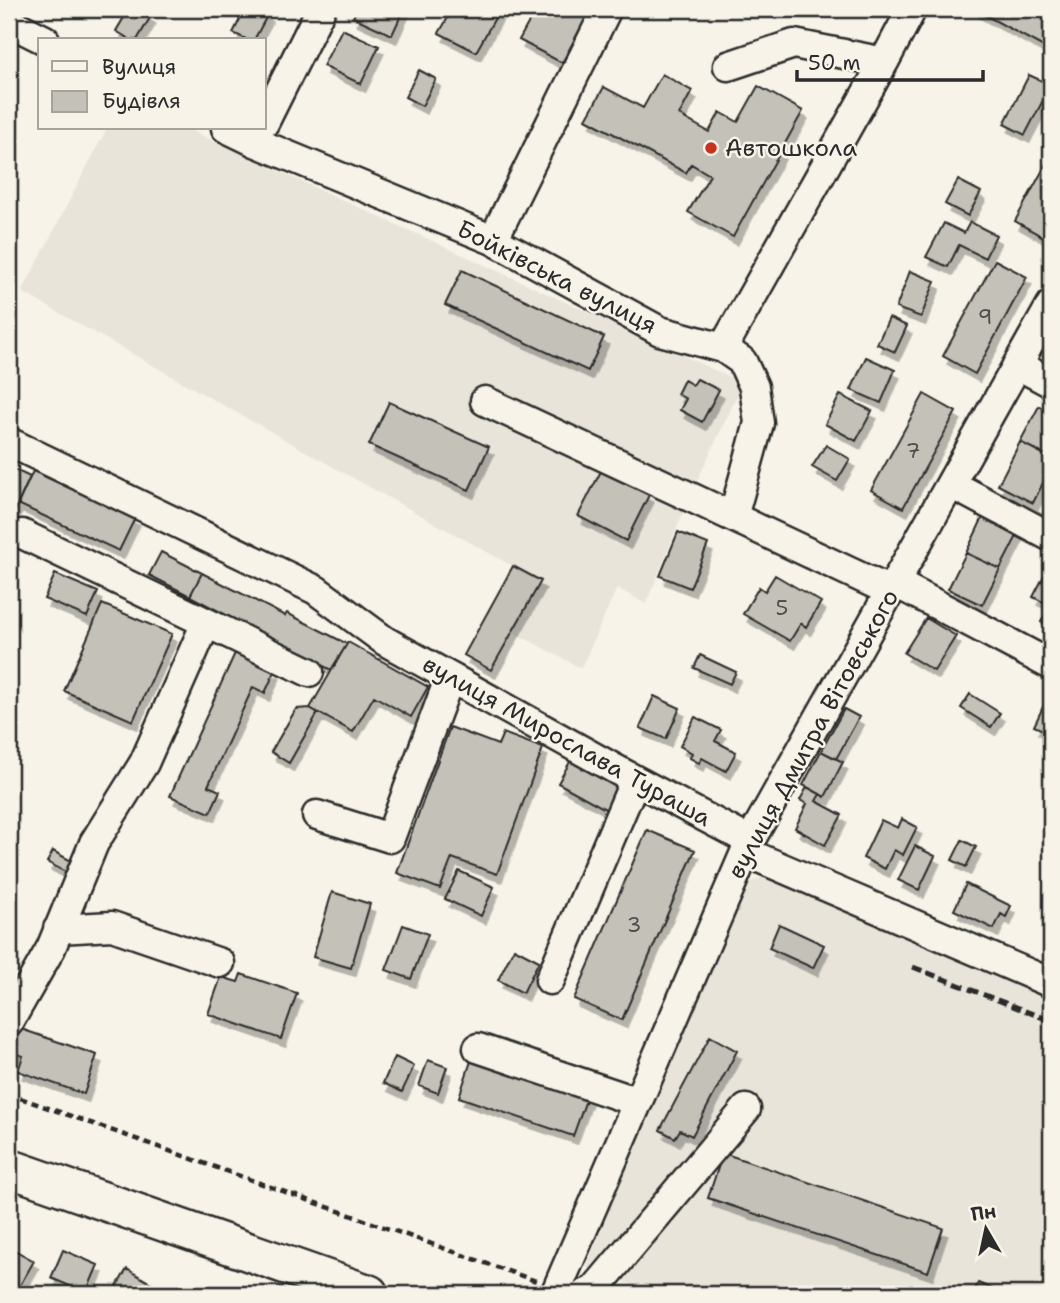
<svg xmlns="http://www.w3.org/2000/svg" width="1060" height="1303" font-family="'Shantell Sans',sans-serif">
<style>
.built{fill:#e8e4da}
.building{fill:#c4c1b9;stroke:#2b2b2b;stroke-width:2;filter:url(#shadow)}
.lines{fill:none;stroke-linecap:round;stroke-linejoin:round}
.minor-casing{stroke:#2b2b2b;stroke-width:33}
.major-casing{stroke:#2b2b2b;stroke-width:42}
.path{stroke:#2b2b2b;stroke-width:4.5;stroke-dasharray:7 5;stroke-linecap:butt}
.minor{stroke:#f7f3e8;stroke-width:28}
.major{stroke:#f7f3e8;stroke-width:37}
.rail{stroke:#2b2b2b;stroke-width:5;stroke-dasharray:10 5;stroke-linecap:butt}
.poi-dot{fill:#c8321e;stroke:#f7f3e8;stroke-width:2.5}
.labels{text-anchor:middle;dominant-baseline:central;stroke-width:5;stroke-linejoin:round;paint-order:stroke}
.number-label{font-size:21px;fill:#51504e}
.poi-label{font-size:24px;fill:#2b2b2b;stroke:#f7f3e8;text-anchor:start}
.street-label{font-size:24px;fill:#2b2b2b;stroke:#f7f3e8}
</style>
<defs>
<filter id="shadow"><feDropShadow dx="4.5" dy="8" stdDeviation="0" flood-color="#0004"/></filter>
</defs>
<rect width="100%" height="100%" fill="#f7f3e8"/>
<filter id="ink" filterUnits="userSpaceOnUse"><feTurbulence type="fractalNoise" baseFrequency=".0143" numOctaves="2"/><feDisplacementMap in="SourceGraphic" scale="14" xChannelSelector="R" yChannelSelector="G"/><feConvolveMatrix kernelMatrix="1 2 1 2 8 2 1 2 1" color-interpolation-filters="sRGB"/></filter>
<g filter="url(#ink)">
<path class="built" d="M107,128H185L743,383L689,498L646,604L617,588L581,668L513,632L540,581L353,478L22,292Z
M773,873L1051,992V1294H655L586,1267L744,885Z"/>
<path class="building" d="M129,9H139L151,16L137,40H131L116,31Z
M245,9H258L268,14L254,40H248L233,33Z
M357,9H404L392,35L353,17Z
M453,9H500L476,52L439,33Z
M536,9H591L562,63L519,40Z
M974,9H1046L1051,11V51Z
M342,29L379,46L361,84L323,66Z
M419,70L436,79L422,106L405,97Z
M662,74L692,91L679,115L709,132L720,112L738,122L758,86L803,111L733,237L688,212L710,175L691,164L686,173L586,119L604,87L643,108Z
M1029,75L1051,85L1025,135L1004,124Z
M1051,155V231L1047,239L1015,221Z
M958,180L981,192L968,216L945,204Z
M970,222L996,235L985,258L959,245L948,267L926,257L944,223L964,233Z
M995,260L1027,277L975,374L943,356Z
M462,270L604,337L588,371L445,305Z
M910,271L935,281L921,317L896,308Z
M889,318L907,326L895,352L877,344Z
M866,357L895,370L881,403L851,390Z
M697,379L719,390L702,422L680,410L686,399L677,394L684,380L693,385Z
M924,394L956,412L903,508L871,490Z
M840,395L872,411L856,441L825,424Z
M389,402L489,447L469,490L369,445Z
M1039,406L1051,412V458L1020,442Z
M1020,442L1051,458V467L1033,503L998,485Z
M826,445L850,459L837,481L812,467Z
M9,467L30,477L9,523Z
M33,471L135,518L119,551L18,504Z
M601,471L649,495L626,541L578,516Z
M983,517L1018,534L1000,569L966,553Z
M678,532L708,544L690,588L660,576Z
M161,552L202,573L190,596L149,575Z
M966,553L1000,569L982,605L948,589Z
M513,566L541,581L491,670L464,655Z
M202,573L285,616L287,613L347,644L331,670L190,596Z
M55,574L98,592L87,617L44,599Z
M775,575L821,602L806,627L801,623L790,641L743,614L759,587L765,591Z
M1044,576L1051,580V606L1033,597Z
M102,604L172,634L133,721L64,691Z
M1050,606L1051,607V627L1041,622Z
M926,618L956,636L934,671L904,653Z
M348,642L428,687L411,717L374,696L353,732L310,708Z
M235,653L275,671L265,693L253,687L208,786L220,791L210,813L170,796Z
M700,655L736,672L730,684L694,668Z
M1051,690V734L1034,726Z
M970,694L1000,713L991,727L961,708Z
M654,696L680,708L666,739L640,728Z
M310,708L318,713L289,763L271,752L296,709Z
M844,709L859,717L836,759L821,751Z
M695,717L721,730L715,741L736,752L726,771L702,758L699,763L690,758L692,753L680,746Z
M450,727L498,745L503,733L543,748L497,874L452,858L440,889L397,873Z
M821,751L843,762L825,797L803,785Z
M571,760L619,787L607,810L558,783Z
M807,787L820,794L816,801L842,815L825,845L795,828L807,804L800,800Z
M902,819L917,827L903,855L894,850L885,869L863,858L881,820L898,828Z
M647,830L695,850L622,1020L574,999Z
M962,840L976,847L966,867L952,860Z
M915,846L935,856L919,890L898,880Z
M53,851L73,862L67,873L47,862Z
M459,871L494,887L481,916L445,899Z
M966,884L1011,906L1006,917L1001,914L994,929L954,910Z
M332,892L370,904L351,968L313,957Z
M779,924L824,945L813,968L769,948Z
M403,925L428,934L411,979L386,970Z
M514,948L539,961L523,993L498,980Z
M241,974L297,993L281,1039L208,1014L221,977L238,982Z
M18,1028L97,1055L84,1094L18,1071L23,1056L10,1052Z
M710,1036L737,1051L692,1136L680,1130L675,1138L660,1130Z
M395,1057L414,1066L402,1092L383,1083Z
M472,1058L587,1097L573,1136L459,1097Z
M428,1060L447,1067L438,1093L419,1086Z
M723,1153L943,1228L928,1272L708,1198Z
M9,1247L34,1261L15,1294H9Z
M63,1250L98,1265L86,1293L51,1278Z
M127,1269L154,1285L148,1294H112Z
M978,1283L1005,1294H973Z"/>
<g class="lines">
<g class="minor-casing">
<path id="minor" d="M9,22L45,40
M728,66L794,44L884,62
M264,123L321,9
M226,128L255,142L493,240L660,331L723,348L742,361L754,387L759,423L733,517L890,591
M493,240L607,9
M723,348L884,62L912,9
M1018,365L1051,383
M485,401L733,517
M9,442L316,590L385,641L635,780L750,841
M951,484L1051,537
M22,534L309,672
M896,583L1051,665
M317,815L390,838L450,677
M745,852L1051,983
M58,929L112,926L220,963
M550,980L635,780
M9,1022L51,948L94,843L144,763L206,623
M478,1048L638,1102
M555,1294L750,841L1051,305
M585,1294L594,1290L746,1109"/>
</g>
<g class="major-casing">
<path id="major" d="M9,1168L369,1294"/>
</g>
<path class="path" d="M9,1094L536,1281"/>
<use href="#minor" class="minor"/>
<use href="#major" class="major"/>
<path class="rail" d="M913,967L1051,1021"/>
</g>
</g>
<circle class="poi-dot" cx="711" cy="148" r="7"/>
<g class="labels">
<g class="number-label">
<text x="985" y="317">9</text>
<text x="913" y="451">7</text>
<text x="782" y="608">5</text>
<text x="634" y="925">3</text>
</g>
<g class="poi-label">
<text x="725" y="148">Автошкола</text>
</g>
<g class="street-label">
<text transform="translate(557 277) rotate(27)">Бойківська вулиця</text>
<text transform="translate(813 734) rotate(-61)">вулиця Дмитра Вітовського</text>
<text transform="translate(567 741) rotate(29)">вулиця Мирослава Тураша</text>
</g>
</g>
<rect width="1060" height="1303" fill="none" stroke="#f7f3e8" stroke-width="35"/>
<rect x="18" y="18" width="1025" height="1268" fill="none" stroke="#2b2b2b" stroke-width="2.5" filter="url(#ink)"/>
<rect x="38" y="38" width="228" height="91" fill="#f7f3e8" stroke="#a5a39c" stroke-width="2"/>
<rect x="52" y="61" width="35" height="10" fill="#f7f3e8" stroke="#a5a39c" stroke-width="2"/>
<text x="102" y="74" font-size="21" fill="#2b2b2b">Вулиця</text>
<rect x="52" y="91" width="35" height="21" fill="#c4c1b9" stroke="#a5a39c" stroke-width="2"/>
<text x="102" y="108" font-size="21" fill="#2b2b2b">Будівля</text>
<g transform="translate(986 1229) rotate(351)" stroke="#f7f3e8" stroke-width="5" paint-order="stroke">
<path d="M0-5L12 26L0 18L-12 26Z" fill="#2b2b2b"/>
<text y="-10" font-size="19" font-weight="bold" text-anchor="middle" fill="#2b2b2b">Пн</text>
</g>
<path d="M797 70v10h186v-10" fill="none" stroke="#2b2b2b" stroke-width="3.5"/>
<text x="808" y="70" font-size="21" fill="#2b2b2b" stroke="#f7f3e8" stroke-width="5" paint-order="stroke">50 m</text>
</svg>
